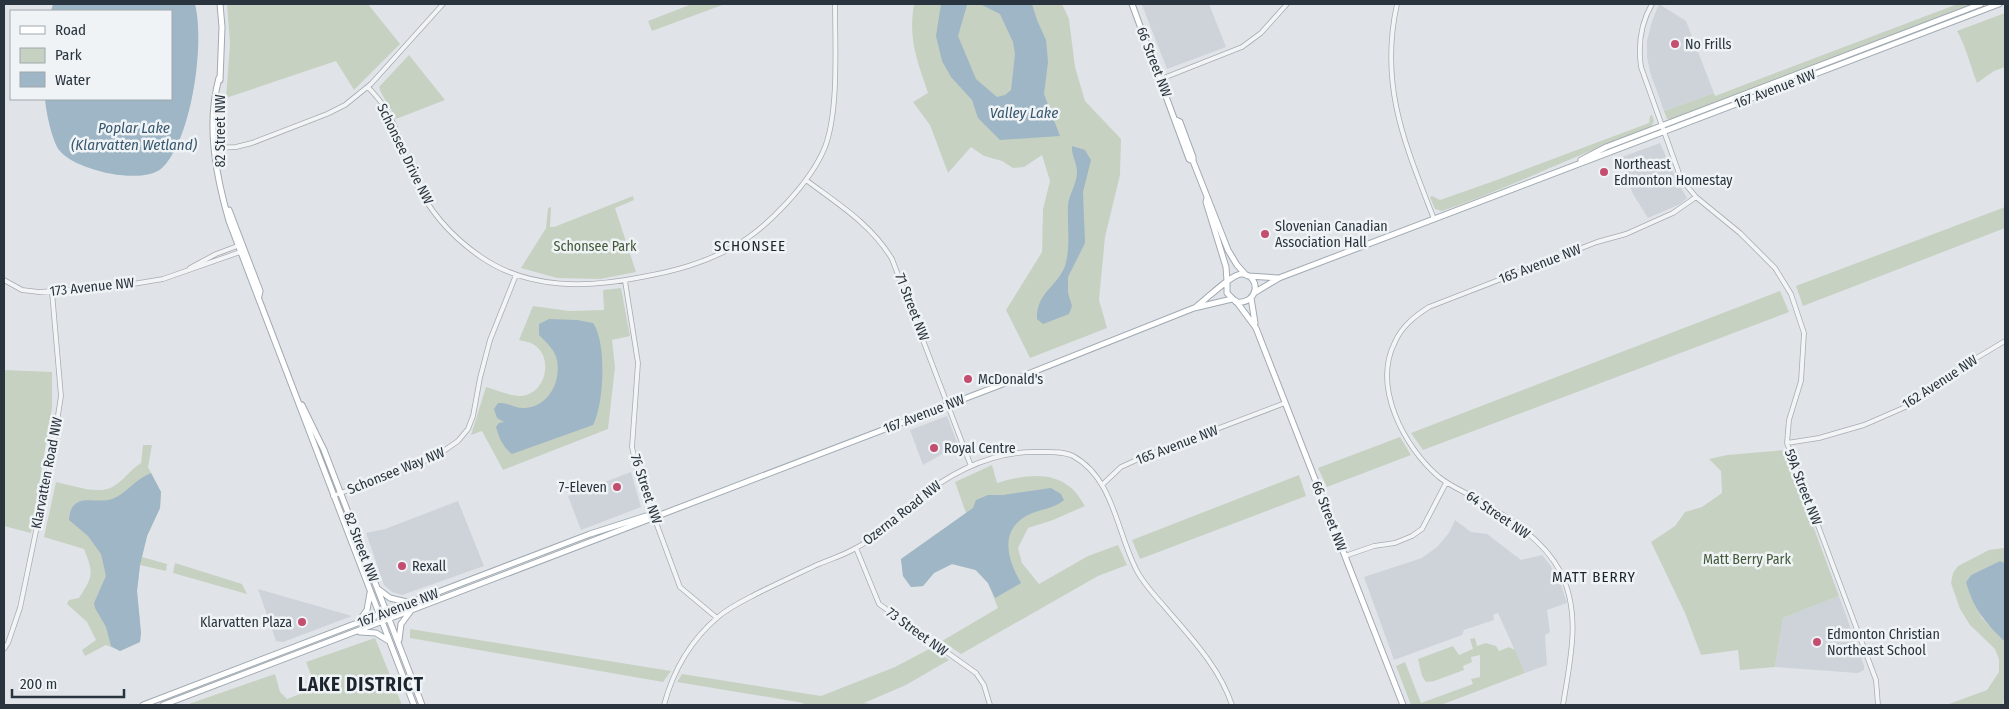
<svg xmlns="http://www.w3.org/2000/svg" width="2009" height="709" font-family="'Fira Sans Condensed',sans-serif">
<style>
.built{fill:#ced3d9}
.green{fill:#c7d1c2}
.water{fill:#9eb6c5}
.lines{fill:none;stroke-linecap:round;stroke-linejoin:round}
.minor-casing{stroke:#a6acb2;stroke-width:5.5}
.major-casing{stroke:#a0aab2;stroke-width:7}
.minor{stroke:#f2f4f6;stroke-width:4}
.major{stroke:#fff;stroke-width:5}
.poi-dot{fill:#c34e70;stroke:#eff3f5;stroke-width:2}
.labels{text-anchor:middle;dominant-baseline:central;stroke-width:5;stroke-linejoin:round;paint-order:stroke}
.poi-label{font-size:14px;fill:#2a343e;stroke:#eff3f5;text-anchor:start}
.street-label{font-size:14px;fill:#2a343e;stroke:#eff3f5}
.park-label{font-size:14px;fill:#435838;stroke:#eff3f5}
.water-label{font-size:15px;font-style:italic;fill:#37576e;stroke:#eff3f5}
.neighbourhood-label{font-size:15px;letter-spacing:1px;fill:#1c252e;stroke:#eff3f5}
.district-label{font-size:19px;font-weight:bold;letter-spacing:1px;fill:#1c252e;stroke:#eff3f5}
</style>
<rect width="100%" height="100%" fill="#e0e4e8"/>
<path class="built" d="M1145,4H1209L1226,47L1167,69L1142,5Z
M1659,4L1686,21L1714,93L1664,111L1650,72L1647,57V41L1652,21Z
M1660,143L1677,181L1687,198L1680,204L1648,218L1633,194L1619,158Z
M947,416L958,445L923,465L910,430Z
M631,472L641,507L581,530L568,496Z
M458,501L484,566L402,595L392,592L384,585L366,533L385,529Z
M1455,520L1471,532L1487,534L1521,560L1542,555L1550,565L1561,585L1567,603L1547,610L1550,632L1545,635L1547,665L1525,673L1498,613L1493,615L1494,620L1464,630L1462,635L1394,660L1364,577L1422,558L1437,547L1449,533Z
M258,589L352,616L283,642L276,641Z
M1839,596L1864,666V670L1858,673L1775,667L1783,618Z"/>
<path class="green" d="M227,4H368L400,44L354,90L336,61L226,98L230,44Z
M692,4H725L652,31L648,21Z
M914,4H1062L1069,19L1075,67L1085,101L1121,139L1120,175L1105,237L1099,300L1107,328L1030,358L1006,310L1042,252L1043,209L1050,181L1042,155L1024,167L1013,168L1002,161L984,156L971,147L948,173L930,125L913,102L928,93C917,60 908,40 914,4Z
M1954,4H1975L1673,119H1667L1664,111L1714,93L1715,96L1955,5Z
M2005,13V67L1994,71L1977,83C1970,65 1966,47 1957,31Z
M409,55L445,100L396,119C392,108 382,98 379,87Z
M1652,115L1654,121L1651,127L1645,130C1576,154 1511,188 1442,211L1435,209L1430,197L1432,196L1440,200L1494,181L1649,123L1650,116Z
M633,196L634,200L615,208L636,272L600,279L557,278L521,268L546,228L548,208L551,207L550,227H554Z
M2005,207V228L1803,306L1796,286Z
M621,288L630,336L612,340L615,367L608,429L503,470L482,431L471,435L486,387C496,390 510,396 520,396C547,395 555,354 531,343C527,342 523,341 519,340L533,306L569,311L604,310L603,290Z
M1780,291L1789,312L1423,450L1411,433Z
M4,370L52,372V407L31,533L4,526Z
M1400,437L1411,455L1327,487L1318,468Z
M143,445H152L148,467L161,492L160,508L147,536L142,557L167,564L166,571L140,565L137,591L141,633L140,642L120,651L106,645L85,656L82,650L96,640L87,622L67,604L69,600L79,598C93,576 94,574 84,549L44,537L56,482C72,485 99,496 114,486C124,480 131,469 141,463Z
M1785,450L1839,596L1783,618L1775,667L1740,670L1738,650L1701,655L1685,613L1651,542L1675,526L1685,512L1702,507L1722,493L1721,471L1709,459L1727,455Z
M992,465L997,483C1020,476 1050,470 1070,487C1077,492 1081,500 1085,506L1053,520L1028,528L1018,548L1022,563L1039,584L1088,556L1118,545L1127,565L1098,576L961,654L942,641L998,608L988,583L975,570L952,564L934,573L923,586L911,587L903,576L901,559L966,513L955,482Z
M1299,475L1306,496L1140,559L1132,540Z
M2003,548H2005V563L2000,561L1971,575L1966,582L1982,618L2005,642V692L2003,705H1946L1987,690L1999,672V659L1995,649L1970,625L1960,609L1951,583L1953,573L1958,566L1989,550Z
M175,563L242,584L247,594L173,573Z
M410,629L671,671L663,682L410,638Z
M375,638L402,705H186L275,674L280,692L287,699L316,688L306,662Z
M1475,638L1477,646L1486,643L1496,646L1499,651L1509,647L1515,650L1525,673L1441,705H1411L1396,666L1405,662L1421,703L1473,684L1471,679L1480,677V655L1471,657L1472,662L1463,666L1464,670L1434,681L1426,682L1422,676L1418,659L1453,646L1459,655L1473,649L1470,639Z
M931,648L949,660L906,685L864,703L878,705H799L804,703L677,682L682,674L821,696L895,667Z"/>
<path class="water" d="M53,4H195C205,43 192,139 162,168C142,186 74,170 59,150C52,140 46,112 45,99H171V11H51Z
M941,4H971L967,5L958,36L976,79L997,97L1005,95L1011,90L1015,54L1013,42L1000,14L980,4H1032L1037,20L1046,40L1048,62L1044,94L1060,136L1000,140L978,118L972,100L951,77L942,61L936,36Z
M1072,146L1085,150L1091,160L1083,192L1085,243L1068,277V293L1072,306L1069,314L1043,324L1037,319C1036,293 1057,287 1065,266C1071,247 1067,225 1068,205C1069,194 1077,184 1077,172C1077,163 1071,155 1072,146Z
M549,319L577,320L593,323C607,342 604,405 593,425L512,454C503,447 499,438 496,427L499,423L504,422L497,418L494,409L498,403C508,402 515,409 525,408C549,406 561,382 557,360C555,350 546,342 539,335V324Z
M151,473L161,492L160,508L147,536L140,565L137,591L141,633L140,642L120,651L111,646L106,627L95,608L94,603L106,576L101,554L88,536L69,520C71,490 96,505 112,499C126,494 135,479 151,473Z
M1051,488L1061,494L1064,500C1054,509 1040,509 1028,515C998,531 1008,560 1021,583L995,598L988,583L976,570L952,564L934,573L923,586L911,587L903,576L901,559L973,508L976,500L988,495H1003Z
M2000,561L2005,563V642C1985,622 1974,610 1966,582L1971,575Z"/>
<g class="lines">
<g class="minor-casing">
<path id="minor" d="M1397,4C1379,86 1405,144 1434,219
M1652,4C1641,23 1638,46 1641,67L1681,179L1696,197L1740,233L1775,268L1791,294L1804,333L1801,381L1789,420L1787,443L1876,680L1878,705
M1161,79L1242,47L1261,33L1287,4
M368,87C375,95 382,102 387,111C399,131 404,156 414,178C428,210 452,237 481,257C529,290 588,288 642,277C675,271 705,263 735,246C767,228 811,182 825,147C839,111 835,43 835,4
M215,148L236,147L252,143L327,114L345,105L371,84L443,4
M806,180C838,204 871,224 892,259L971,466
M190,268L216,254L240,245
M4,280L22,290L39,292L127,285L163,279L243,251
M625,281L638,363L632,447L638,474L680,587L717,618
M1787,443L1819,438L1864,425L1910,405L1968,363L2005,341
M1102,485L1121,467L1143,457L1285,403
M333,496L435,457L458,441L468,429L473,416L480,378L490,340L516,275
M856,548L879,604L976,673L984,685L990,705
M1345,556L1374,546L1395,543L1412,536L1422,529L1446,483
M4,649L8,643L20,608L52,454L61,396L52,292
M664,705C673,671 691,640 718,617C731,606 745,600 760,592C779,583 799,573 819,564C831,559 844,555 856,548C877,537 894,519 913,503C948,474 991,451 1037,452C1049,452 1063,451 1073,456C1114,478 1117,534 1137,571C1144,584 1154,595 1164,606C1190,637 1219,666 1232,705
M1563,705C1570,660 1582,614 1560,571C1543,539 1506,515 1475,498C1463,491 1450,486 1439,477C1404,447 1372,387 1395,342C1402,326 1415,316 1429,307L1597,242L1626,234L1673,213L1696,197"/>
</g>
<g class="major-casing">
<path id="major" d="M1132,4L1189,159L1193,161
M219,78C206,125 216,176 229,221L414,705
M220,80L222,27L220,4
M1176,120L1180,122L1193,157V161L1228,250L1237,265L1246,275
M1581,160L1606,147L1981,4
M1207,198L1206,202L1226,267L1227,281
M229,210L260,291L259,296
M1248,276L1278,278
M1254,293L1279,278L1999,4
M1251,298L1255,323
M1236,301L1256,328L1403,705
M1197,306C1207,299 1233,272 1243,274C1262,277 1258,305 1236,302L1227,293V283
M302,405L324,450L422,705
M378,589L390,598L411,603
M359,621L367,610L370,593
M360,632L376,633L389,641
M399,640L401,624L410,612
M143,705L590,534L646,516L653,517
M163,705L995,387L1194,308L1232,299"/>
</g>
<use href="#minor" class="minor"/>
<use href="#major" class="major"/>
</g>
<g class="poi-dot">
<circle cx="1675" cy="44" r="5"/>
<circle cx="1604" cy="172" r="5"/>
<circle cx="1265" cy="234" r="5"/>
<circle cx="968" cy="379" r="5"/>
<circle cx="934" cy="448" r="5"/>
<circle cx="617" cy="487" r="5"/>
<circle cx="402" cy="566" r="5"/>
<circle cx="302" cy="622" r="5"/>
<circle cx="1817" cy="642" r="5"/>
</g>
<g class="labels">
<g class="poi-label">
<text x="1685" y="44">No Frills</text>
<text x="1614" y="164">Northeast<tspan x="1614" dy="16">Edmonton Homestay</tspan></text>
<text x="1275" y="226">Slovenian Canadian<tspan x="1275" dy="16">Association Hall</tspan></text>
<text x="978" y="379">McDonald's</text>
<text x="944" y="448">Royal Centre</text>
<text x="607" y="487" text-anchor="end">7-Eleven</text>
<text x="412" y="566">Rexall</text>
<text x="292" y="622" text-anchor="end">Klarvatten Plaza</text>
<text x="1827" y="634">Edmonton Christian<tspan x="1827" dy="16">Northeast School</tspan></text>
</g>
<g class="street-label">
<text transform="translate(1154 62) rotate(69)">66 Street NW</text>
<text transform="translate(1775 89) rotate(-21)">167 Avenue NW</text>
<text transform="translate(220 131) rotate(-90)">82 Street NW</text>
<text transform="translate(405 154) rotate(64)">Schonsee Drive NW</text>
<text transform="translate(1540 264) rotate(-21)">165 Avenue NW</text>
<text transform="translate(92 287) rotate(-6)">173 Avenue NW</text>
<text transform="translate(912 307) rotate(69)">71 Street NW</text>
<text transform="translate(1940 382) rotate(-33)">162 Avenue NW</text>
<text transform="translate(924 414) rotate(-21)">167 Avenue NW</text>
<text transform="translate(1177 445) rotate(-21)">165 Avenue NW</text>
<text transform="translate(396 471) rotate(-22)">Schonsee Way NW</text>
<text transform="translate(47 473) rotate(-79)">Klarvatten Road NW</text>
<text transform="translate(1803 487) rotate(69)">59A Street NW</text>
<text transform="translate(646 489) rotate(72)">76 Street NW</text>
<text transform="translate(902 513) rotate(-38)">Ozerna Road NW</text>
<text transform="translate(1498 515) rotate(34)">64 Street NW</text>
<text transform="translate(1329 516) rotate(69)">66 Street NW</text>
<text transform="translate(361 547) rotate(69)">82 Street NW</text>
<text transform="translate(398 608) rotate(-21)">167 Avenue NW</text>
<text transform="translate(917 632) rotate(36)">73 Street NW</text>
</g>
<g class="park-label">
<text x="595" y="246">Schonsee Park</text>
<text x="1747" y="559">Matt Berry Park</text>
</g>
<g class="water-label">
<text x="1024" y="113">Valley Lake</text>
<text x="134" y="128">Poplar Lake<tspan x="134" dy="17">(Klarvatten Wetland)</tspan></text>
</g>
<g class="neighbourhood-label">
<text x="750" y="246">SCHONSEE</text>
<text x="1594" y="577">MATT BERRY</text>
</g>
<g class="district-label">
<text x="361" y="684">LAKE DISTRICT</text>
</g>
</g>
<rect width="2009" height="709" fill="none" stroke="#2a343e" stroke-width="10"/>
<rect x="10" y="10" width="162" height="90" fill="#eff3f5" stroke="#a0a7ac"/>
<rect x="20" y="26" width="25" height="8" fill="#ffffff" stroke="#a0a7ac"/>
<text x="55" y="35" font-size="15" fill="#2a343e">Road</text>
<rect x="20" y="48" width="25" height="15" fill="#c7d1c2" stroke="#a0a7ac"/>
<text x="55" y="60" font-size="15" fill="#2a343e">Park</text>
<rect x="20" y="72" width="25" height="15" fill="#9eb6c5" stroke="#a0a7ac"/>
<text x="55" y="85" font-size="15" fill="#2a343e">Water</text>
<path d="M12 689v8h112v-8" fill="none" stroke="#2a343e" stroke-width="2.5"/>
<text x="20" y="689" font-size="15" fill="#2a343e" stroke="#eff3f5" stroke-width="4" paint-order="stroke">200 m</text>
</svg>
